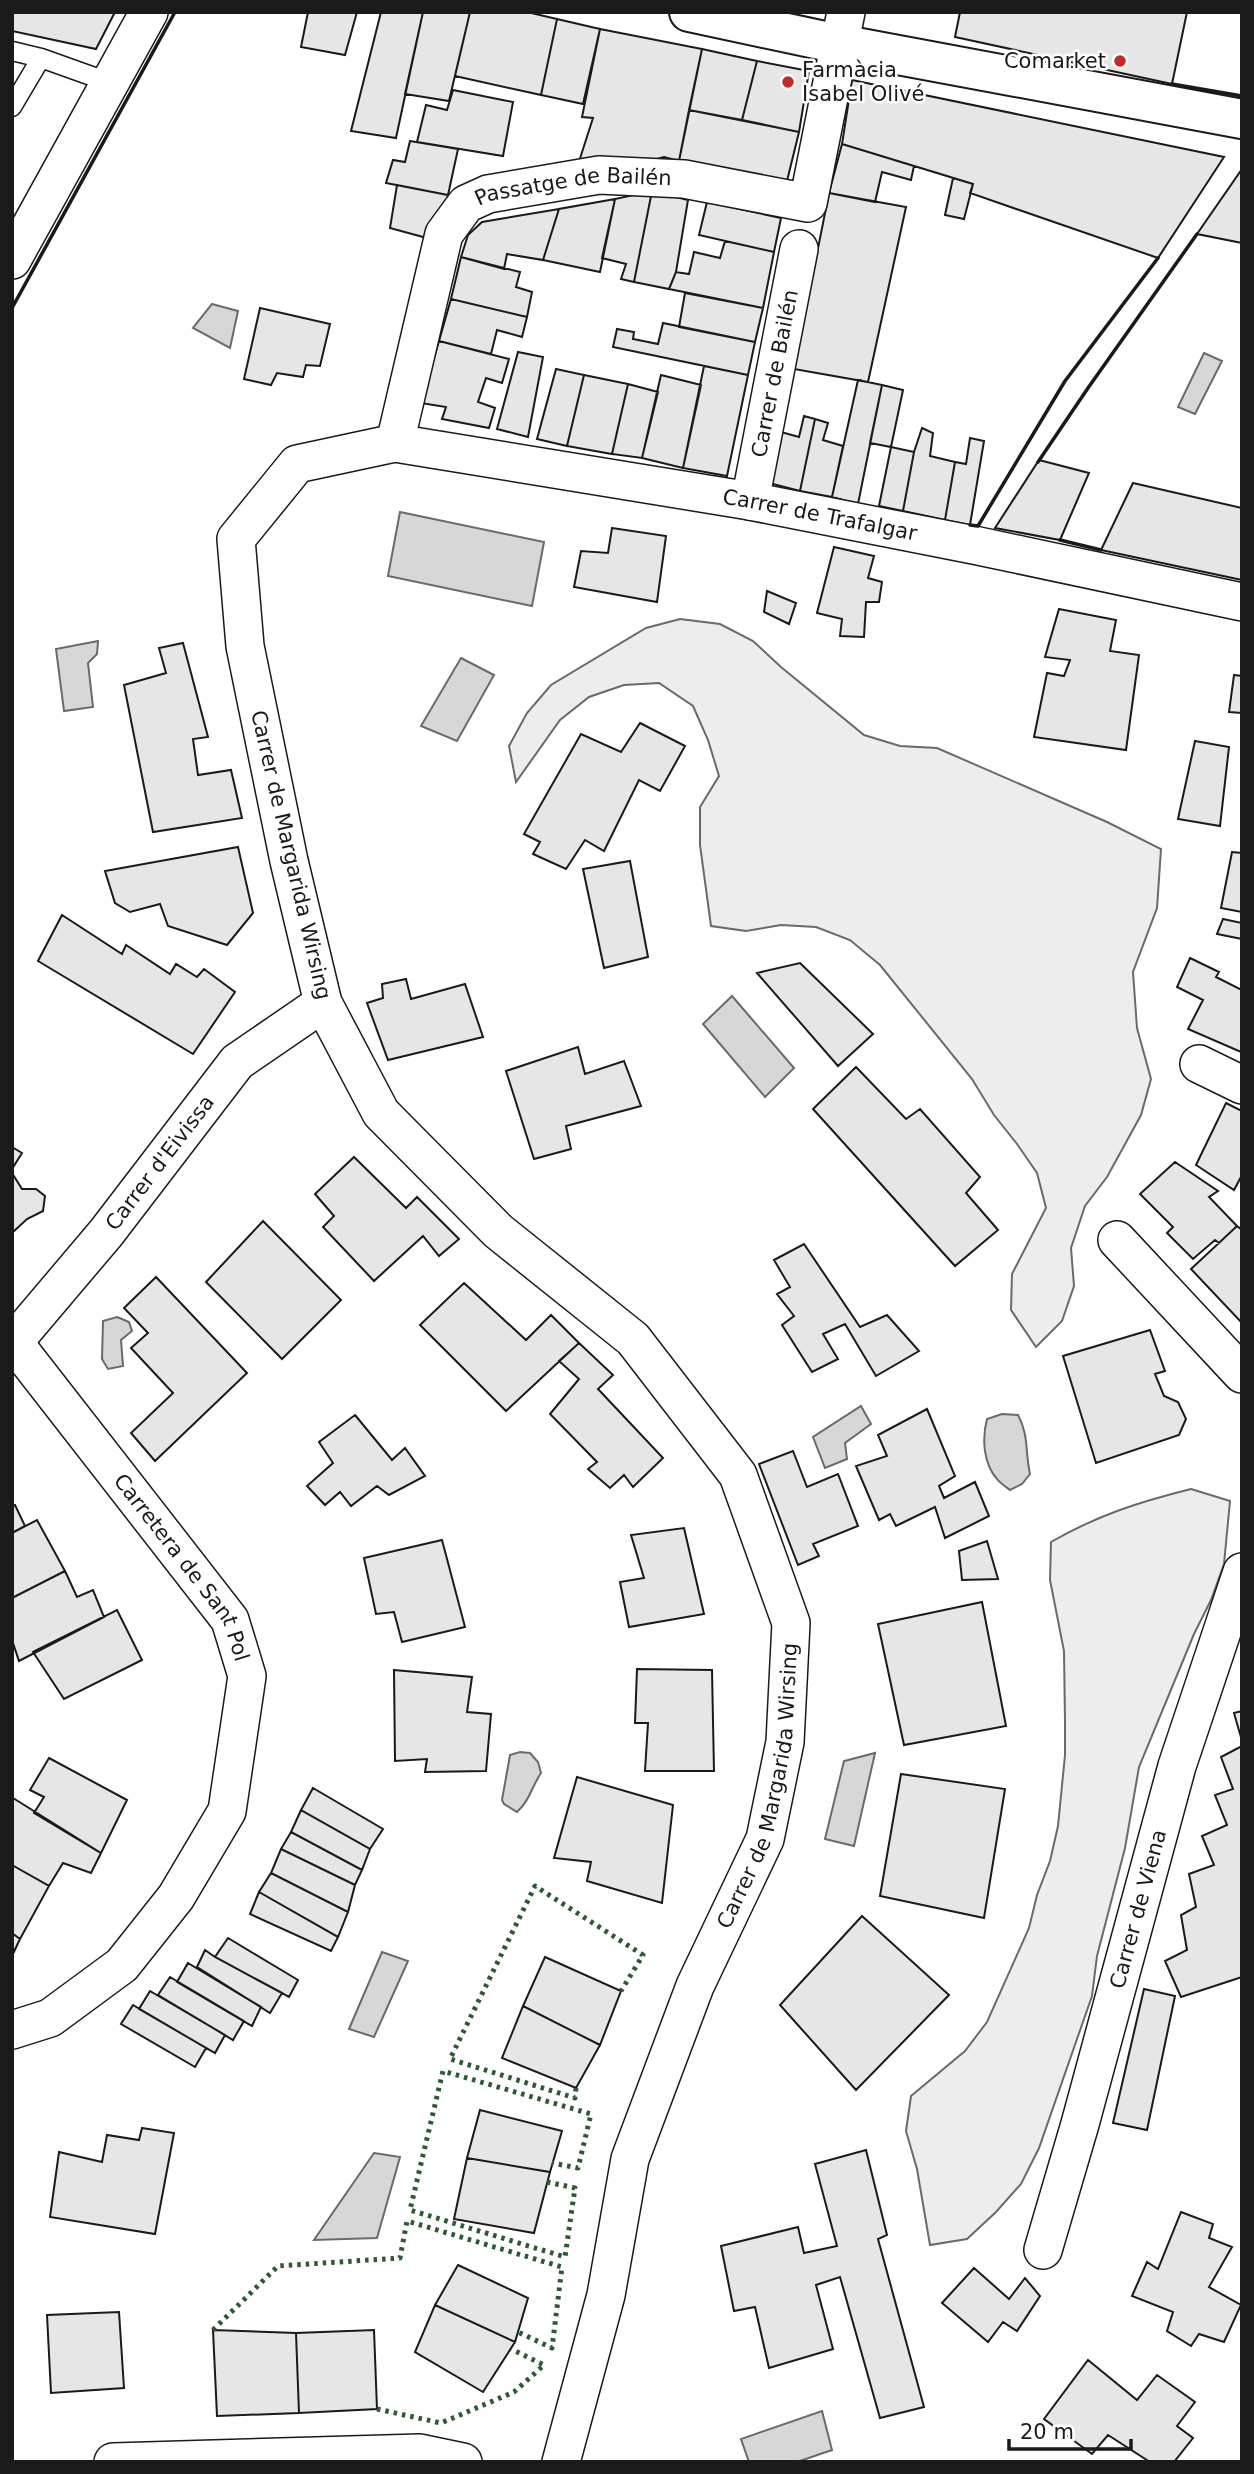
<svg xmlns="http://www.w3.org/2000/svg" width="1254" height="2474" font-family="'DejaVu Sans',sans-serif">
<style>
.green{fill:#ededed;stroke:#6a6a6a;stroke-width:2}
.water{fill:#d7d7d7;stroke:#6a6a6a;stroke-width:2}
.building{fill:#e6e6e6;stroke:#1a1a1a;stroke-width:2}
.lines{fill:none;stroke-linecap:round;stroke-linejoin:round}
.service-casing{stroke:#1a1a1a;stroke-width:21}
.minor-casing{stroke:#1a1a1a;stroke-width:40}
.secondary-casing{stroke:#1a1a1a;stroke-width:42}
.service{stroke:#fff;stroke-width:18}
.minor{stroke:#fff;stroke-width:37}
.secondary{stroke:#fff;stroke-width:38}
.hedge{stroke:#2b5a34;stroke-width:5;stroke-dasharray:3.5 5;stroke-linecap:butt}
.wall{stroke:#1a1a1a;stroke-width:3.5}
.poi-dot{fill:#c62828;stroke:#fff;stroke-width:2.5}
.labels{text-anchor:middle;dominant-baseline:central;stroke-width:5;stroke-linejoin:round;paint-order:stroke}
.poi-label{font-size:21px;fill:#1a1a1a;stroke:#fff;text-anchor:end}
.street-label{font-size:21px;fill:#1a1a1a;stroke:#fff}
</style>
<rect width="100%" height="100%" fill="#fff"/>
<path class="green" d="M680,619L720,624L753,641L781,667L864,735L900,746L937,748L1107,822L1161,849L1157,908L1133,972L1137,1028L1151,1079L1141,1115L1107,1177L1085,1206L1071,1248L1074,1286L1062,1321L1036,1347L1011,1310L1012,1274L1046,1208L1037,1173L1017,1144L994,1115L972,1079L880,965L850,940L816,927L781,925L746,931L711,926L700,845V807L719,776L708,740L693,706L659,683L624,685L589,697L560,720L516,782L509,746L527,713L551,685L646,628Z
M1191,1489L1230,1501L1224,1564L1211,1600L1194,1634L1139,1767L1125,1848L1097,1956L1092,1996L1039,2148L1021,2184L996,2212L967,2239L930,2245L917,2169L906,2131L911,2096L965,2051L987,2022L1029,1928L1037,1895L1050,1861L1058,1826L1065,1755V1721L1064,1651L1050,1580L1051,1542C1098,1515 1139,1502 1191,1489Z"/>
<path class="water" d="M212,304L238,311L230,348L193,328Z
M1204,353L1222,361L1195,414L1178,407Z
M400,512L544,542L532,606L388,576Z
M98,641L97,654L88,663L93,707L64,711L56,649Z
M461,658L494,675L457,741L421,726Z
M732,996L794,1068L765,1097L703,1024Z
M117,1317L129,1322L132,1331L121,1340L123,1366L108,1369L102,1359L103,1321Z
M861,1406L871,1424L845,1443L847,1459L825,1468L813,1437Z
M1002,1414L1018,1415C1029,1435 1025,1452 1030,1474L1022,1484L1010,1490C1006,1487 1000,1483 997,1479C983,1463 982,1438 987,1419Z
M520,1752L530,1753L538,1762L541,1773C531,1788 530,1800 517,1812L504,1804L502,1800L510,1755Z
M875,1753L854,1846L825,1839L844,1761Z
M382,1952L408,1961L374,2037L349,2029Z
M374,2153L400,2157L377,2238L314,2240Z
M822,2411L832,2450L797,2462H749L741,2439Z"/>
<path class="building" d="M12,12H115L96,49L12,31Z
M308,12H357L345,55L301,47Z
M381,12H423L396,138L351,131Z
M423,12H470L449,101L405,94Z
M470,12H527L557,19L541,95L455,76Z
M960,12H1187L1172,84L955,37Z
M557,19L600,29L583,104L541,95Z
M600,29L702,49L679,161L664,157L608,172L576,171L593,118L582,117Z
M702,49L757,61L742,120L689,110Z
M757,61L809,71L799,132L742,120Z
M852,80L1224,157L1158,258L970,193L973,184L842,144Z
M453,90L513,102L503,156L417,142L426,105L447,110Z
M689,110L799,132L786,185L679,161Z
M410,141L458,149L448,195L386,183L393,160L405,162Z
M842,144L914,166L911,180L882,172L875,202L829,193Z
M1242,169V243L1197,234Z
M953,178L973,184L964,219L945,215Z
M397,185L448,195L434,240L390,228Z
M652,191L688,200L676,272L669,289L634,282Z
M652,191L634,282L621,279L626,264L602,258L615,199Z
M829,193L906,207L868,382L794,369Z
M615,199L600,272L543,260L559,209Z
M707,202L781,218L774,252L699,235Z
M559,209L543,260L507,254L504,269L461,257L468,235L482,222Z
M725,241L774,252L763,308L669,289L676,272L689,274L694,252L720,258Z
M461,257L520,272L516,287L532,292L527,317L451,299Z
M685,293L763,308L755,342L679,327Z
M451,299L527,317L522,337L497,330L491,354L439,341Z
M260,308L330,324L320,366L306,365L303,377L277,373L271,385L244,379Z
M663,323L755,342L748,375L613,347L617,329L634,332L633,339L658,344Z
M439,341L509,359L502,383L486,378L478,402L495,408L489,428L442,419L446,407L421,403Z
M518,352L543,357L528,437L497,429Z
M704,366L748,375L727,476L683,468Z
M556,369L584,375L567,446L537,439Z
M584,375L628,384L612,454L567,446Z
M661,375L701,385L683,468L642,458Z
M858,380L882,385L858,504L832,497Z
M628,384L658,392L642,458L612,454Z
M882,385L903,390L891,447L870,443Z
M804,416L815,419L800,491L769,483L781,432L799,437Z
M815,419L828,423L823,440L843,446L832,497L800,491Z
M922,428L933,433L930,456L955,462L945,520L903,511L914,452Z
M970,438L984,441L970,525L945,520L955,462L966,464Z
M891,447L914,452L903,511L879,506Z
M1039,460L1089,473L1060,540L995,528Z
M1133,483L1242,508V580L1101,550Z
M612,528L666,536L657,602L574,587L581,551L608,553Z
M834,547L874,556L868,578L882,582L879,602H866L864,637L840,636L842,619L817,613Z
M767,591L796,603L789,624L764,612Z
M1059,609L1116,620L1110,651L1139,655L1126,750L1034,737L1047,673L1064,676L1070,660L1045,657Z
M183,643L208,737L193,739L198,775L231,770L242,818L153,832L124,685L166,673L159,648Z
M1234,675L1242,676V713L1229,712Z
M640,723L685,746L660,791L639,780L604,851L585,840L566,869L533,854L540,842L524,834L581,734L621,752Z
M1195,741L1229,747L1220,826L1178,819Z
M238,847L253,913L227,945L168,926L160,904L130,912L115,903L105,871Z
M1232,852L1242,853V912L1221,908Z
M630,861L648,957L604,968L583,869Z
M62,915L122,954L126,945L170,974L176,964L197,977L204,969L235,992L193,1054L38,961Z
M1223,919L1242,923V939L1217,934Z
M1190,958L1219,972L1216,977L1242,990L1241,1052L1188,1029L1203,1000L1177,987Z
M800,963L873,1034L838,1066L757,973Z
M406,979L411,999L465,984L483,1037L388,1060L367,1003L383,998L382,984Z
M578,1047L585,1074L624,1061L641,1106L566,1126L571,1149L534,1159L506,1071Z
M856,1067L906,1119L920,1109L980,1177L966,1193L998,1230L955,1266L813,1109Z
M1226,1103L1242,1111V1175L1234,1190L1196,1165Z
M12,1147L22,1153L12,1169Z
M354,1157L406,1208L417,1197L459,1239L439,1256L423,1236L374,1281L323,1227L334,1216L315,1194Z
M1175,1162L1218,1191L1209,1197L1237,1226L1219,1243L1215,1240L1193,1259L1167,1233L1173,1227L1140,1194Z
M12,1173L22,1189H36L45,1196L43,1211L27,1219L12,1233Z
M263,1221L341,1300L282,1359L206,1282Z
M1237,1226L1242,1230V1323L1191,1269Z
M804,1244L860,1327L887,1315L919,1351L876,1376L845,1324L823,1334L838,1359L812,1372L782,1325L794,1316L777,1294L790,1287L774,1260Z
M156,1277L247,1373L155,1461L131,1433L173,1393L131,1348L148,1333L124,1308Z
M464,1283L526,1340L551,1315L579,1343L506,1411L420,1325Z
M1150,1330L1165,1371L1155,1374L1164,1396L1178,1402L1186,1419L1179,1435L1096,1463L1063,1356Z
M579,1343L613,1375L598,1389L663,1458L633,1487L624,1475L610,1488L588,1469L597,1462L550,1414L579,1379L559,1361Z
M927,1409L955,1476L939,1486L944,1498L975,1482L989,1516L945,1538L935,1507L896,1526L890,1514L879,1520L856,1466L887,1456L878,1435Z
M355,1415L392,1460L405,1448L425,1476L389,1495L377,1486L351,1506L340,1492L325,1505L307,1486L333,1463L319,1442Z
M793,1451L807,1487L838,1474L858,1526L813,1544L819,1556L798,1565L759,1464Z
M15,1505L25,1526L12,1533V1506Z
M37,1520L65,1571L12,1598V1533Z
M684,1528L704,1614L629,1627L620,1582L644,1578L631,1535Z
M442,1540L465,1627L402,1642L394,1612L376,1614L364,1558Z
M987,1541L998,1579L962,1580L959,1551Z
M65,1571L77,1597L93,1590L104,1617L19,1661L12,1640V1598Z
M982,1602L1006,1726L904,1745L878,1624Z
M117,1610L142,1660L64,1699L33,1652Z
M637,1669L712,1670L714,1771H645L648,1723H635Z
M394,1670L472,1677L467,1712L491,1714L486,1771L425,1772L427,1759L395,1761Z
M1242,1711V1741L1234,1713Z
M1242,1746V1977L1181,1997L1165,1961L1187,1950L1181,1915L1196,1907L1189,1874L1214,1865L1202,1836L1227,1825L1215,1795L1233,1789L1221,1757Z
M49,1758L127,1800L101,1853L34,1813L44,1797L30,1790Z
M901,1774L1005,1789L984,1918L880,1896Z
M577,1777L673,1805L662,1903L587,1881L591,1862L554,1858Z
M313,1788L383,1829L370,1849L301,1810Z
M13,1798L101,1853L91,1873L63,1863L49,1886L12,1865Z
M301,1810L370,1849L362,1870L291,1832Z
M291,1832L362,1870L355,1885L281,1849Z
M281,1849L355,1885L348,1912L271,1873Z
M12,1865L49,1886L20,1939L12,1933Z
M271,1873L348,1912L338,1937L259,1892Z
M259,1892L338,1937L331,1951L250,1914Z
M862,1916L949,1995L856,2090L780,2005Z
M12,1933L20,1939L12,1956Z
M228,1938L298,1980L289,1997L215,1957Z
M205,1950L215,1957L282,1993L270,2013L197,1967Z
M545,1957L621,1991L600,2045L523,2006Z
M188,1963L261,2007L252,2026L177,1982Z
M170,1977L244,2021L233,2040L158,1995Z
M1144,1989L1175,1996L1147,2130L1113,2123Z
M150,1991L225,2035L215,2053L139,2009Z
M133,2005L206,2048L195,2067L121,2024Z
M523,2006L600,2045L576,2088L502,2058Z
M480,2110L562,2131L550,2172L467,2158Z
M142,2128L174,2133L155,2234L50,2217L59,2152L102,2162L107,2135L139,2140Z
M866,2150L887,2235L878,2239L924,2407L880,2418L840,2277L816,2285L833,2349L769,2368L755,2307L734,2311L721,2246L798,2227L804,2253L837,2246L815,2164Z
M467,2158L550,2172L534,2233L454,2219Z
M1181,2212L1213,2224L1209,2238L1232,2247L1209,2287L1241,2305L1224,2342L1199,2334L1191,2346L1167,2331L1173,2312L1132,2296L1147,2262L1158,2269Z
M458,2265L528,2298L515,2342L435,2305Z
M974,2268L1009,2299L1025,2278L1040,2296L1017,2331L1003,2322L988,2342L942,2303Z
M435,2305L515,2342L483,2392L415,2352Z
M119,2312L124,2388L51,2393L47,2315Z
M213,2330L296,2333L299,2413L217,2416Z
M374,2330L377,2409L299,2413L296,2333Z
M1088,2360L1137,2400L1157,2375L1195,2402L1177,2426L1193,2438L1174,2462H1150L1108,2435L1092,2454L1044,2419Z"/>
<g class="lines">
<g class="service-casing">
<path id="service" d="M12,51L41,58L111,83
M12,107L41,58"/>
</g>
<g class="minor-casing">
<g id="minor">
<path d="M12,260L149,12"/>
<path id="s1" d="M395,443L444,234L466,204L488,194L599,175L684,179L808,203L846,12"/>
<path id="s2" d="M750,501L799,249"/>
<path d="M1199,1064L1242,1085"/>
<path d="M1117,1240L1242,1374"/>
<path id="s3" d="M12,1340L230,1620L247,1676L227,1811L176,1897L122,1965L50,2018L12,2030"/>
<path id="s4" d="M12,1344L106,1233L237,1062L323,1003"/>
<path id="s5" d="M1043,2250L1080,2124L1177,1766L1242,1572"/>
<path d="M113,2462L420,2453L463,2462"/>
<path id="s6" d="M561,2462L606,2295L630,2159L695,1986L765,1839L785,1742L791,1623L738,1475L633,1339L498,1231L381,1113L323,1003L289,861L245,646L236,539L297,464L395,443L750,501L974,545L1242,602"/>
</g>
</g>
<g class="secondary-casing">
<path id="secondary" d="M689,12L839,44L1242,119"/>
</g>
<use href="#service" class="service"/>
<use href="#minor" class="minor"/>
<use href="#secondary" class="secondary"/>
<path class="hedge" d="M576,2088L575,2098L450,2059L535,1886L643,1955L621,1991
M547,2182L575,2188L565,2257L410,2210L443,2071L591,2114L578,2168L552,2163
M213,2330L278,2266L400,2258L407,2221L562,2267L552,2348L518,2332
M377,2409L441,2423L514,2392L544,2365L511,2349"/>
<path class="wall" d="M1172,84L1242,96
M12,308L175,12
M1038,462L1088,388L1197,234
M970,525L978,526L1065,381L1158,258
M1060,540L1101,550"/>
</g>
<g class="poi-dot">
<circle cx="1120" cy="61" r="7"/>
<circle cx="788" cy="82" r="7"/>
</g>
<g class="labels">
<g class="poi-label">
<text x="1106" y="61">Comarket</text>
<text x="802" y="70" text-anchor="start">Farmàcia<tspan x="802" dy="24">Isabel Olivé</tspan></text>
</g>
<g class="street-label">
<text stroke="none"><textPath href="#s1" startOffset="362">Passatge de Bailén</textPath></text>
<text stroke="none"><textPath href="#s2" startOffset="130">Carrer de Bailén</textPath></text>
<text stroke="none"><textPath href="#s6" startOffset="2770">Carrer de Trafalgar</textPath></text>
<text transform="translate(291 855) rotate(77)">Carrer de Margarida Wirsing</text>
<text stroke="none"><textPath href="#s4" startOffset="234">Carrer d'Eivissa</textPath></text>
<text stroke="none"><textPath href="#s3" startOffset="285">Carretera de Sant Pol</textPath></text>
<text stroke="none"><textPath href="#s6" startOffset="709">Carrer de Margarida Wirsing</textPath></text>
<text stroke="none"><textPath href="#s5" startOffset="354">Carrer de Viena</textPath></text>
</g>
</g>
<rect width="1254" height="2474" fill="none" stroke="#1a1a1a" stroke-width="28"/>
<path d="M1009 2439v10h122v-10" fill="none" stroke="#1a1a1a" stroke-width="3.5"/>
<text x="1020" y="2439" font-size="21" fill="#1a1a1a" stroke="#ffffff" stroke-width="5" paint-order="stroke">20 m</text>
</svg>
